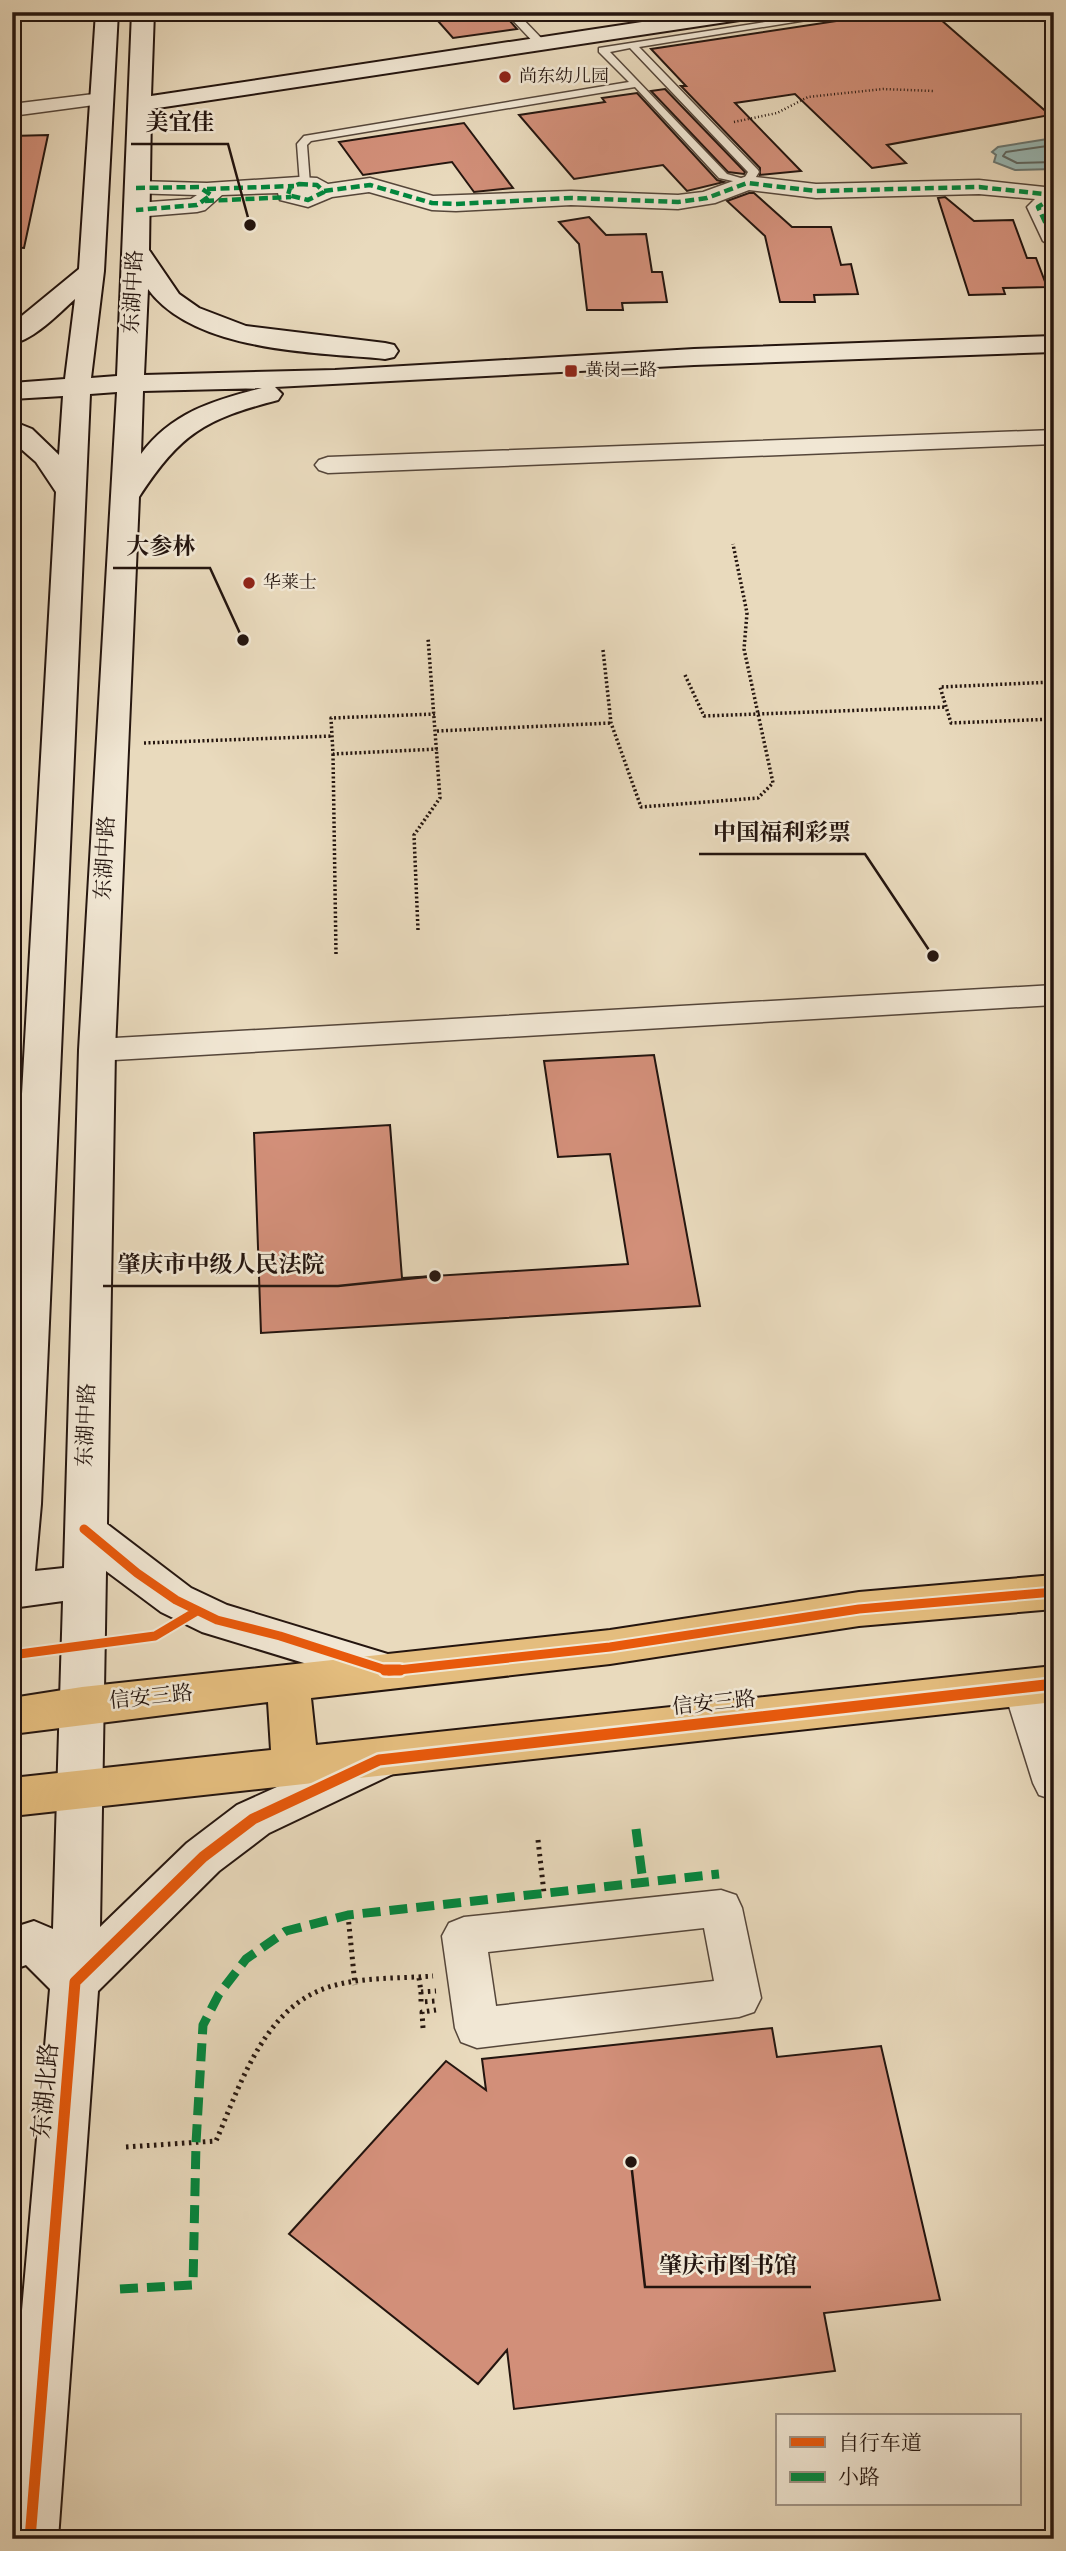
<svg xmlns="http://www.w3.org/2000/svg" width="1066" height="2551" font-family="Vollkorn,'Noto Serif SC',serif">
<style>
.water{fill:#99bab7;stroke:#6a7874;stroke-width:2}
.lines{fill:none;stroke-linecap:round;stroke-linejoin:round}
.shore{stroke:#5e6863;stroke-width:2}
.building{fill:#d28f79;stroke:#24150f;stroke-width:2}
.lane-casing{stroke:#55463a;stroke-width:3}
.street-casing{stroke:#55463a;stroke-width:3}
.secondary-casing{stroke:#24150f;stroke-width:4}
.primary-casing{stroke:#24150f;stroke-width:4}
.path-far2{stroke:#24150f;stroke-width:2.5;stroke-dasharray:1 2.5;stroke-linecap:butt}
.path-far1{stroke:#24150f;stroke-width:3.5;stroke-dasharray:2 2.5;stroke-linecap:butt}
.path{stroke:#24150f;stroke-width:5;stroke-dasharray:2.5 4.5;stroke-linecap:butt}
.lane{fill:#f1e7d4;fill-rule:evenodd}
.street{fill:#f1e7d4;fill-rule:evenodd}
.secondary{fill:#f1e7d4;fill-rule:evenodd}
.primary{fill:#e4bd7e;fill-rule:evenodd}
.quiet-far1{stroke:#00873e;stroke-width:4.5;stroke-dasharray:9 4.5;stroke-linecap:butt}
.quiet{stroke:#00873e;stroke-width:9;stroke-dasharray:18 9;stroke-linecap:butt}
.cycleway-far1-casing{stroke:#f1e7d4;stroke-width:13}
.cycleway-casing{stroke:#f1e7d4;stroke-width:16}
.cycleway-far1{stroke:#e8590c;stroke-width:9}
.cycleway{stroke:#e8590c;stroke-width:11}
.poi-dot{fill:#8f2418;stroke:#f1e7d4;stroke-width:2.5}
.labels{text-anchor:middle;dominant-baseline:central;stroke-width:5;stroke-linejoin:round;paint-order:stroke}
.far-poi-label{font-size:18px;fill:#24150f;stroke:#f1e7d4;text-anchor:start}
.street-label{font-size:21px;fill:#24150f;stroke:#f1e7d4}
.near-street-label{font-size:24px;fill:#24150f;stroke:#f1e7d4}
.leader{fill:none;stroke:#24150f;stroke-width:2.5}
.callout-dot{fill:#24150f;stroke:#f1e7d4;stroke-width:2.5}
.callout-label{font-size:23px;text-anchor:middle;font-weight:bold;fill:#24150f;stroke:#f1e7d4;stroke-width:5;stroke-linejoin:round;paint-order:stroke}
</style>
<rect width="100%" height="100%" fill="#e9dabd"/>
<filter id="stains"><feTurbulence type="fractalNoise" baseFrequency=".00286" numOctaves="4"/><feColorMatrix values="0 0 0 0 .2 0 0 0 0 .09 0 0 0 0 .02 0 0 0 .5 -.17"/></filter>
<radialGradient id="worn" r=".72"><stop offset=".6" stop-color="#630" stop-opacity="0"/><stop offset="1" stop-color="#630" stop-opacity=".3"/></radialGradient>
<path class="water" d="M1054,138V169L1015,170L994,162L996,155L992,152L998,147Z"/>
<g class="lines">
<path class="shore" d="M1054,145L1006,152L1003,156L1017,163L1054,162"/>
</g>
<path class="building" d="M430,12H502L517,29L453,38Z
M896,12H932L1050,115L887,145L906,163L872,168L795,94L735,103L801,171L760,175V168L681,86H686L651,49Z
M665,89L745,172L744,174L728,172L651,91Z
M637,93L717,180L724,182L687,191L663,165L574,179L519,115L605,102L602,98Z
M464,123L513,188L474,192L452,162L363,175L339,142Z
M48,135L24,248L12,247V136Z
M749,193H754L792,227H831L841,265L851,264L858,294L814,295L815,302H780L765,236L727,201Z
M945,197L974,221L1013,220L1027,258H1036L1047,287L1003,288L1005,294L969,295L938,198Z
M589,217L606,235L646,234L652,272H662L667,302L622,303L623,310H587L579,244L559,222Z
M654,1055L700,1306L261,1333L254,1133L390,1125L402,1278L628,1264L610,1154L558,1157L544,1061Z
M772,2028L777,2057L881,2046L940,2300L824,2313L835,2371L514,2409L507,2350L478,2384L289,2234L446,2061L486,2090L482,2059Z"/>
<g class="lines">
<g class="lane-casing">
<path id="lane" d="M505,12H516L546,43V47H538Z
M830,12H856L639,47L758,170L759,172L751,185L719,178L635,87L311,141L307,145L310,184L305,187L300,184L297,144L304,136L629,82L599,52V48ZM630,48L748,172L744,179L727,174L610,52Z"/>
</g>
<g class="street-casing">
<path id="street" d="M102,93L109,95L112,99L109,103L12,116V104Z
M747,176L816,184L979,180L1054,188V207L1050,209L1054,217V248L1043,241L1027,207L1035,199L979,194L816,198L749,190L715,203L678,209L571,205L456,211L432,210L369,192L332,197L308,207L280,200L278,193L222,195L205,210L197,212L136,217L125,210L136,203L191,199L197,195L128,193L125,188L136,181L207,183L299,177L317,178L328,184L370,178L433,196L571,191L678,195L703,192Z
M1054,430V444L328,473L319,470L315,465L319,460L328,457Z
M1054,985V1005L97,1061L86,1057L81,1050L86,1043L97,1039Z
M1023,1671L1037,1676L1054,1720V1800L1039,1795L1033,1783L1003,1687L1009,1676Z
M721,1890L736,1895L742,1908L761,1998L754,2012L739,2017L477,2048L461,2042L455,2028L442,1936L449,1923L464,1917ZM704,1928L714,1981L496,2006L488,1952Z"/>
</g>
<g class="secondary-casing">
<path id="secondary" d="M96,12H118L104,271L91,378L117,376L132,12H154L151,96L708,12H764L753,18L151,109L149,250L179,294L199,308L246,326L385,343L394,345L398,351L394,357L385,359C314,352 194,352 148,289L144,375L335,370L694,349L1054,336V352L694,365L275,387L282,394L278,400C205,419 181,433 139,497L115,1050L107,1524L191,1588L227,1605L404,1659L411,1671L404,1683L389,1689L202,1632L161,1612L106,1571L100,1927L187,1843L237,1805L379,1741L395,1747L401,1760L395,1773L269,1833L219,1871L98,1991L58,2539H12V2425L50,1989L26,1965L12,1970V1928L34,1921L53,1929L63,1601L12,1608V1271L56,492L36,462L12,441V421L32,429L59,455L63,396L12,399V383L65,379L75,299C57,315 36,338 12,344V324L79,269ZM262,388C214,400 171,413 141,454L143,391ZM117,392L79,1050L64,1568L35,1571L41,1504L90,394Z"/>
</g>
<g class="primary-casing">
<path id="primary" d="M1054,1575V1609L859,1626L610,1664L311,1698L316,1745L1054,1666V1702L12,1816V1778L271,1750L268,1702L12,1734V1698L82,1687L610,1630L859,1592Z"/>
</g>
<path class="path-far2" d="M734,122L777,113L808,97L883,89L934,91"/>
<path class="path-far1" d="M603,650L611,723L641,807L758,798L773,783L744,649L747,613L733,544
M685,675L704,716L946,707
M1054,685L1053,682L940,687L951,723L1054,719
M435,714L331,718L333,754L438,749
M437,731L611,723
M144,743L332,736
M333,754L336,954
M418,930L414,835L440,798L428,638"/>
<path class="path" d="M538,1840L544,1893
M348,1915L355,1985
M419,1978L421,1992L436,1991
M421,1992V2002L435,2001
M423,2028L422,2012L436,2010
M126,2147L216,2141C238,2090 261,2017 316,1992C350,1976 396,1979 433,1976"/>
<use href="#lane" class="lane"/>
<use href="#street" class="street"/>
<use href="#secondary" class="secondary"/>
<use href="#primary" class="primary"/>
<path class="quiet-far1" d="M299,184L317,185L324,192L308,200L288,195L290,188Z
M136,188L199,187L211,195L197,205L136,210
M207,189L294,186
M324,191L370,185L432,203L456,204L571,198L678,202L707,198L747,183L816,191L979,187L1054,195
M1054,197L1038,207L1054,241
M205,201L291,197"/>
<path class="quiet" d="M636,1829L643,1882
M120,2289L193,2285L196,2143L203,2025L219,1994L246,1959L286,1931L348,1915L719,1874"/>
<g class="cycleway-far1-casing">
<path id="cycleway-far1" d="M84,1529L137,1573L176,1600L217,1620L280,1636L389,1671L610,1647L859,1609L1054,1592
M12,1655L155,1636L197,1611"/>
</g>
<g class="cycleway-casing">
<path id="cycleway" d="M385,1670H400
M30,2539L75,1982L203,1857L253,1819L379,1760L1054,1684"/>
</g>
<use href="#cycleway-far1" class="cycleway-far1"/>
<use href="#cycleway" class="cycleway"/>
</g>
<g class="poi-dot">
<circle cx="505" cy="77" r="7"/>
<rect x="564" y="364" width="14" height="14" rx="3.5"/>
<circle cx="249" cy="583" r="7"/>
</g>
<g class="labels">
<g class="far-poi-label">
<text x="519" y="77">尚东幼儿园</text>
<text x="585" y="371">黄岗二路</text>
<text x="263" y="583">华莱士</text>
</g>
<g class="street-label">
<text transform="translate(134 292) rotate(-87)">东湖中路</text>
<text transform="translate(106 858) rotate(-87)">东湖中路</text>
<text transform="translate(87 1425) rotate(-88)">东湖中路</text>
<text transform="translate(151 1698) rotate(-6)">信安三路</text>
<text transform="translate(714 1704) rotate(-6)">信安三路</text>
</g>
<g class="near-street-label">
<text transform="translate(47 2091) rotate(-85)">东湖北路</text>
</g>
</g>
<path class="leader" d="M250 225L228 144H131M243 640L210 568H113M933 956L865 854H699M435 1276L338 1286H103M631 2162L645 2287H811"/>
<g class="callout-dot">
<circle cx="250" cy="225" r="7"/>
<circle cx="243" cy="640" r="7"/>
<circle cx="933" cy="956" r="7"/>
<circle cx="435" cy="1276" r="7"/>
<circle cx="631" cy="2162" r="7"/>
</g>
<g class="callout-label">
<text x="180" y="130">美宜佳</text>
<text x="161" y="554">大参林</text>
<text x="782" y="840">中国福利彩票</text>
<text x="221" y="1272">肇庆市中级人民法院</text>
<text x="728" y="2273">肇庆市图书馆</text>
</g>
<rect width="1066" height="2551" fill="none" stroke="#e9dabd" stroke-width="42"/>
<rect x="14" y="14" width="1038" height="2523" fill="none" stroke="#24150f" stroke-width="3.5"/>
<rect x="21" y="21" width="1024" height="2509" fill="none" stroke="#24150f" stroke-width="2"/>
<rect x="776" y="2414" width="245" height="91" fill="#f1e7d4" stroke="#9f9385" stroke-width="2"/>
<rect x="790" y="2437" width="35" height="10" fill="#e8590c" stroke="#9f9385" stroke-width="2"/>
<text x="838" y="2450" font-size="21" fill="#24150f">自行车道</text>
<rect x="790" y="2472" width="35" height="10" fill="#00873e" stroke="#9f9385" stroke-width="2"/>
<text x="838" y="2484" font-size="21" fill="#24150f">小路</text>
<rect width="100%" height="100%" filter="url(#stains)"/>
<rect width="100%" height="100%" fill="url(#worn)"/>
</svg>
